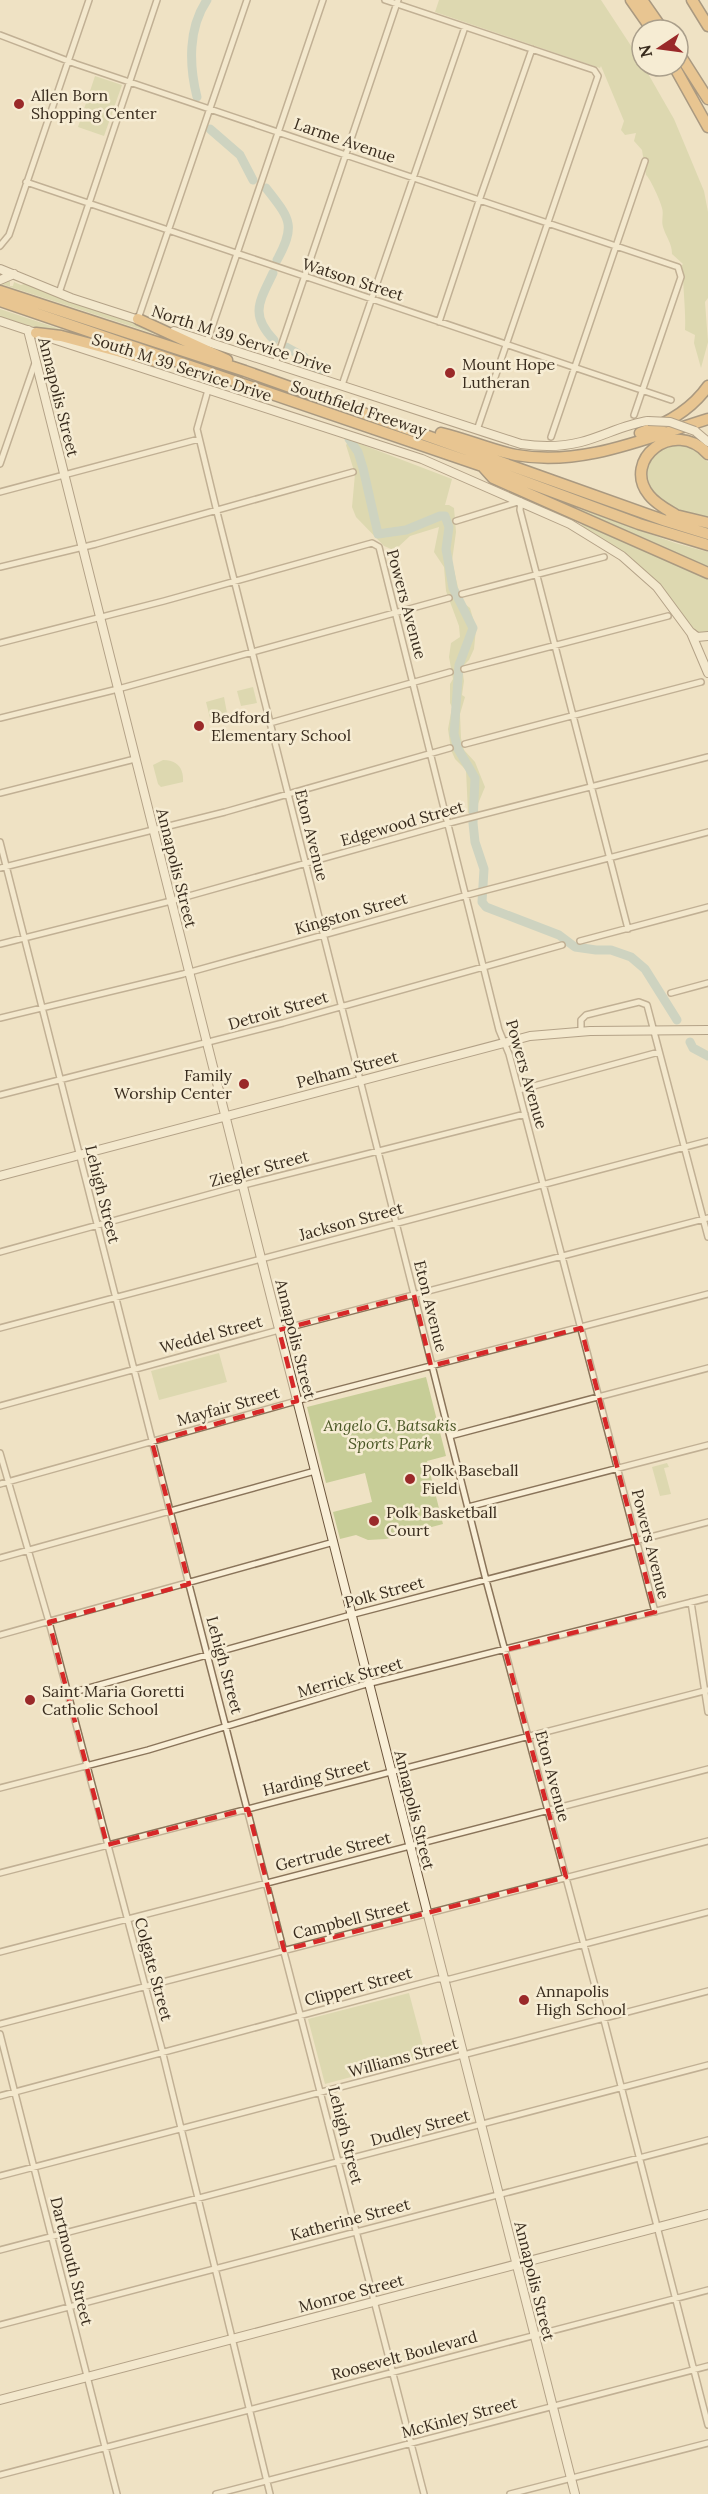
<svg xmlns="http://www.w3.org/2000/svg" width="708" height="2494" font-family="Lora,serif">
<style>
.green{fill:#c7cd97}
.lines{fill:none;stroke-linecap:round;stroke-linejoin:round}
.river{stroke:#a6c2ba;stroke-width:9}
.street-casing{stroke:#8a745a;stroke-width:8}
.secondary-casing{stroke:#6c553d;stroke-width:10}
.highway-casing{stroke:#57422e;stroke-width:13}
.street{stroke:#f9efd7;stroke-width:5}
.secondary{stroke:#f9efd7;stroke-width:8}
.highway{stroke:#dfa353;stroke-width:10}
.secondary-bridge-casing{stroke:#6c553d;stroke-width:10;stroke-linecap:butt}
.secondary-bridge{stroke:#f9efd7;stroke-width:8}
.marked{fill:none;stroke:#d62828;stroke-width:4.5;stroke-dasharray:12 8;stroke-linejoin:round}
.poi-dot{fill:#9a2929;stroke:#f6ecd3;stroke-width:2}
.labels{text-anchor:middle;dominant-baseline:central;stroke-width:5;stroke-linejoin:round;paint-order:stroke}
.poi-label{font-size:16px;fill:#392c1e;stroke:#f6ecd3;text-anchor:start}
.street-label{font-size:16px;fill:#392c1e;stroke:#f6ecd3}
.park-label{font-size:16px;font-style:italic;fill:#495624;stroke:#f6ecd3}
</style>
<rect width="100%" height="100%" fill="#efe2c4"/>
<path class="green" d="M439,0H601L639,58L674,119L704,191L708,212V298L705,302L708,342L701,368L694,343L695,335L685,330C686,310 683,292 683,270L681,266L683,264L672,254C672,243 666,237 663,227C661,221 664,214 662,208C661,202 650,178 646,175L642,150L634,141L636,133L625,135L621,130L624,121L601,66L600,68L435,12Z
M95,76L122,85L104,136L78,127Z
M10,279V286H13L14,282L21,285L24,284L138,324L183,343L1,284Z
M0,309L102,343L58,334L0,317Z
M350,440L452,479L445,505H449L454,508L456,532L452,561L461,601L470,608L476,629L474,649L469,660L462,667L464,681L462,695L465,697L460,714L461,738L464,750L475,762L485,787L475,811L468,813L466,770L455,759L451,750L448,729L452,707L450,703V684L453,679L449,657L451,643L460,637L459,626L446,591L444,567L434,552L439,527L410,536L397,548L391,549L384,546L356,517L352,507L355,474L346,445Z
M677,443L693,448L708,462V520L677,510L662,503L651,492L646,469L655,452Z
M581,509L675,543L708,552V632H696C682,620 674,602 662,588C639,562 611,543 581,526L586,514L577,510Z
M253,687L257,703L241,706L237,691Z
M224,697L227,713L210,718L206,702Z
M163,760C177,760 184,768 183,782L161,787L158,784L153,765Z
M219,1353L227,1382L159,1400L151,1371Z
M426,1377L446,1456L427,1461L443,1524L386,1539L368,1540L356,1535L340,1539L333,1512L372,1502L365,1473L326,1483L307,1407Z
M667,1463L669,1467L664,1468L671,1494L660,1496L652,1467Z
M409,1993L426,2057L325,2084L308,2019Z"/>
<g class="lines">
<path class="river" d="M197,97C189,65 188,28 207,0
M210,129L240,155L253,180
M266,188C289,218 297,224 277,260
M273,273C260,301 249,314 274,340
M286,347L304,357L317,373
M349,439L358,452L363,468L378,534L406,530L440,516H445L449,527L446,549L453,588L473,628L459,665L454,734L458,749L475,778L473,823L475,842L484,869L482,902L486,907L559,935L575,947L596,950H611L631,957L645,969L677,1020
M690,1042L693,1048L708,1056"/>
<g class="street-casing">
<path id="street" d="M385,0L594,70L598,76L477,430
M0,35L76,64L678,267L681,277L634,415
M26,182L671,400
M0,246L9,235L89,0
M59,293L157,0
M138,319L247,0
M439,322L481,195L532,49
M207,342L323,0
M275,364L398,0
M342,385L465,27
M208,390L197,429L218,516L486,1580L602,2012L708,2425
M551,437L645,161
M0,464L35,363
M0,492L199,439
M456,521L521,501L520,510L628,929
M0,567L96,544L353,472
M462,594L604,557
M0,643L164,601L372,543L379,547L499,1030L509,1054L655,1612
M464,669L668,616
M0,718L118,689L449,598
M270,723L450,672
M465,744L701,682
M0,793L135,759
M0,842L170,1511L424,2494
M0,868L225,812L450,748
M580,941L708,907
M0,944L171,901L453,822L708,757
M671,993L708,983
M0,1018L183,974L471,894L708,832
M581,1032V1020L586,1015L639,1002L647,1005L708,1237
M519,1090L659,1052
M0,1095L283,1023L562,945
M0,1252L236,1187L525,1114
M0,1328L708,1141
M0,1406L279,1330L708,1218
M450,1436L708,1368
M0,1453L49,1622L161,2046L270,2494
M0,1484L307,1398L708,1294
M468,1507L708,1445
M0,1558L315,1471
M691,1602L708,1712
M0,1635L334,1542
M67,1694L358,1613L708,1522
M0,1788L148,1750L363,1685L708,1598
M0,1873L708,1690
M0,1952L708,1769
M0,2024L708,1841
M0,2034L117,2494
M0,2096L437,1979H450L708,1912
M0,2176L708,1991
M0,2250L708,2065
M0,2325L708,2140
M0,2475L708,2290
M216,2494L708,2366
M510,2494L708,2443"/>
</g>
<g class="secondary-casing">
<path id="secondary" d="M0,269L71,298L142,321
M0,280L14,274
M0,321L33,332
M28,330L261,1258L575,2494
M174,331L521,444C541,447 561,447 581,442C604,436 625,424 648,421
M53,339L422,459L570,524L622,556L657,587L691,633L708,673
M695,431L708,442
M692,633L697,637L708,636
M0,1176L530,1036L590,1031L708,1030
M0,2400L708,2214"/>
</g>
<g class="highway-casing">
<path id="highway" d="M631,0L652,30
M642,0L663,30
M692,0L708,26
M678,52L708,99
M674,66L708,127
M0,291L245,371L666,521L708,534
M0,301L494,470L639,524L708,545
M138,319L227,360
M36,333L61,336L158,362
M441,433C467,439 491,450 516,455C582,467 646,438 708,419
M640,433C666,424 692,409 708,386
M484,468L493,478L708,573
M671,514L708,523
M676,515C666,509 656,504 649,495C621,460 674,417 708,454"/>
</g>
<use href="#street" class="street"/>
<use href="#secondary" class="secondary"/>
<use href="#highway" class="highway"/>
<g class="secondary-bridge-casing">
<path id="secondary-bridge" d="M648,421L670,422L695,431"/>
</g>
<use href="#secondary-bridge" class="secondary-bridge"/>
</g>
<path d="M0 0H708V2494H0ZM414,1295L431,1366L581,1328L655,1612L505,1650L566,1877L284,1950L248,1809L107,1845L49,1622L189,1584L152,1442L297,1401L279,1330Z" fill="#efe2c4" fill-opacity=".55" fill-rule="evenodd"/>
<path class="marked" d="M414,1295L431,1366L581,1328L655,1612L505,1650L566,1877L284,1950L248,1809L107,1845L49,1622L189,1584L152,1442L297,1401L279,1330Z"/>
<g class="poi-dot">
<circle cx="19" cy="104" r="6"/>
<circle cx="450" cy="373" r="6"/>
<circle cx="199" cy="726" r="6"/>
<circle cx="244" cy="1084" r="6"/>
<circle cx="410" cy="1479" r="6"/>
<circle cx="374" cy="1521" r="6"/>
<circle cx="30" cy="1700" r="6"/>
<circle cx="524" cy="2000" r="6"/>
</g>
<g class="labels">
<g class="poi-label">
<text x="31" y="95">Allen Born<tspan x="31" dy="18">Shopping Center</tspan></text>
<text x="462" y="364">Mount Hope<tspan x="462" dy="18">Lutheran</tspan></text>
<text x="211" y="717">Bedford<tspan x="211" dy="18">Elementary School</tspan></text>
<text x="232" y="1075" text-anchor="end">Family<tspan x="232" dy="18">Worship Center</tspan></text>
<text x="422" y="1470">Polk Baseball<tspan x="422" dy="18">Field</tspan></text>
<text x="386" y="1512">Polk Basketball<tspan x="386" dy="18">Court</tspan></text>
<text x="42" y="1691">Saint Maria Goretti<tspan x="42" dy="18">Catholic School</tspan></text>
<text x="536" y="1991">Annapolis<tspan x="536" dy="18">High School</tspan></text>
</g>
<g class="street-label">
<text transform="translate(345 140) rotate(19)">Larme Avenue</text>
<text transform="translate(353 279) rotate(18)">Watson Street</text>
<text transform="translate(242 339) rotate(18)">North M 39 Service Drive</text>
<text transform="translate(182 367) rotate(18)">South M 39 Service Drive</text>
<text transform="translate(59 397) rotate(76)">Annapolis Street</text>
<text transform="translate(359 408) rotate(19)">Southfield Freeway</text>
<text transform="translate(407 604) rotate(75)">Powers Avenue</text>
<text transform="translate(402 823) rotate(-16)">Edgewood Street</text>
<text transform="translate(312 835) rotate(76)">Eton Avenue</text>
<text transform="translate(177 868) rotate(76)">Annapolis Street</text>
<text transform="translate(351 913) rotate(-16)">Kingston Street</text>
<text transform="translate(278 1010) rotate(-16)">Detroit Street</text>
<text transform="translate(347 1069) rotate(-15)">Pelham Street</text>
<text transform="translate(527 1074) rotate(74)">Powers Avenue</text>
<text transform="translate(259 1168) rotate(-15)">Ziegler Street</text>
<text transform="translate(103 1194) rotate(76)">Lehigh Street</text>
<text transform="translate(351 1221) rotate(-15)">Jackson Street</text>
<text transform="translate(431 1306) rotate(76)">Eton Avenue</text>
<text transform="translate(211 1334) rotate(-15)">Weddel Street</text>
<text transform="translate(296 1339) rotate(76)">Annapolis Street</text>
<text transform="translate(228 1406) rotate(-16)">Mayfair Street</text>
<text transform="translate(651 1544) rotate(76)">Powers Avenue</text>
<text transform="translate(384 1592) rotate(-15)">Polk Street</text>
<text transform="translate(225 1665) rotate(75)">Lehigh Street</text>
<text transform="translate(350 1677) rotate(-16)">Merrick Street</text>
<text transform="translate(553 1776) rotate(75)">Eton Avenue</text>
<text transform="translate(316 1777) rotate(-14)">Harding Street</text>
<text transform="translate(415 1810) rotate(76)">Annapolis Street</text>
<text transform="translate(333 1851) rotate(-14)">Gertrude Street</text>
<text transform="translate(351 1919) rotate(-14)">Campbell Street</text>
<text transform="translate(154 1969) rotate(75)">Colgate Street</text>
<text transform="translate(358 1986) rotate(-15)">Clippert Street</text>
<text transform="translate(403 2057) rotate(-15)">Williams Street</text>
<text transform="translate(420 2127) rotate(-15)">Dudley Street</text>
<text transform="translate(346 2135) rotate(76)">Lehigh Street</text>
<text transform="translate(350 2219) rotate(-15)">Katherine Street</text>
<text transform="translate(72 2261) rotate(76)">Dartmouth Street</text>
<text transform="translate(535 2281) rotate(76)">Annapolis Street</text>
<text transform="translate(351 2293) rotate(-15)">Monroe Street</text>
<text transform="translate(404 2355) rotate(-15)">Roosevelt Boulevard</text>
<text transform="translate(459 2417) rotate(-15)">McKinley Street</text>
</g>
<g class="park-label">
<text x="390" y="1425">Angelo G. Batsakis<tspan x="390" dy="18">Sports Park</tspan></text>
</g>
</g>
<g transform="translate(660 48) rotate(257)"><circle r="28" fill="#f6ecd3" stroke="#aa9f8b" stroke-width="1.5"/>
<path d="M0-4.5L10 22L0 15L-10 22Z" fill="#9a2929"/>
<text y="-9" font-size="16" font-weight="bold" text-anchor="middle" fill="#392c1e">N</text>
</g>
</svg>
